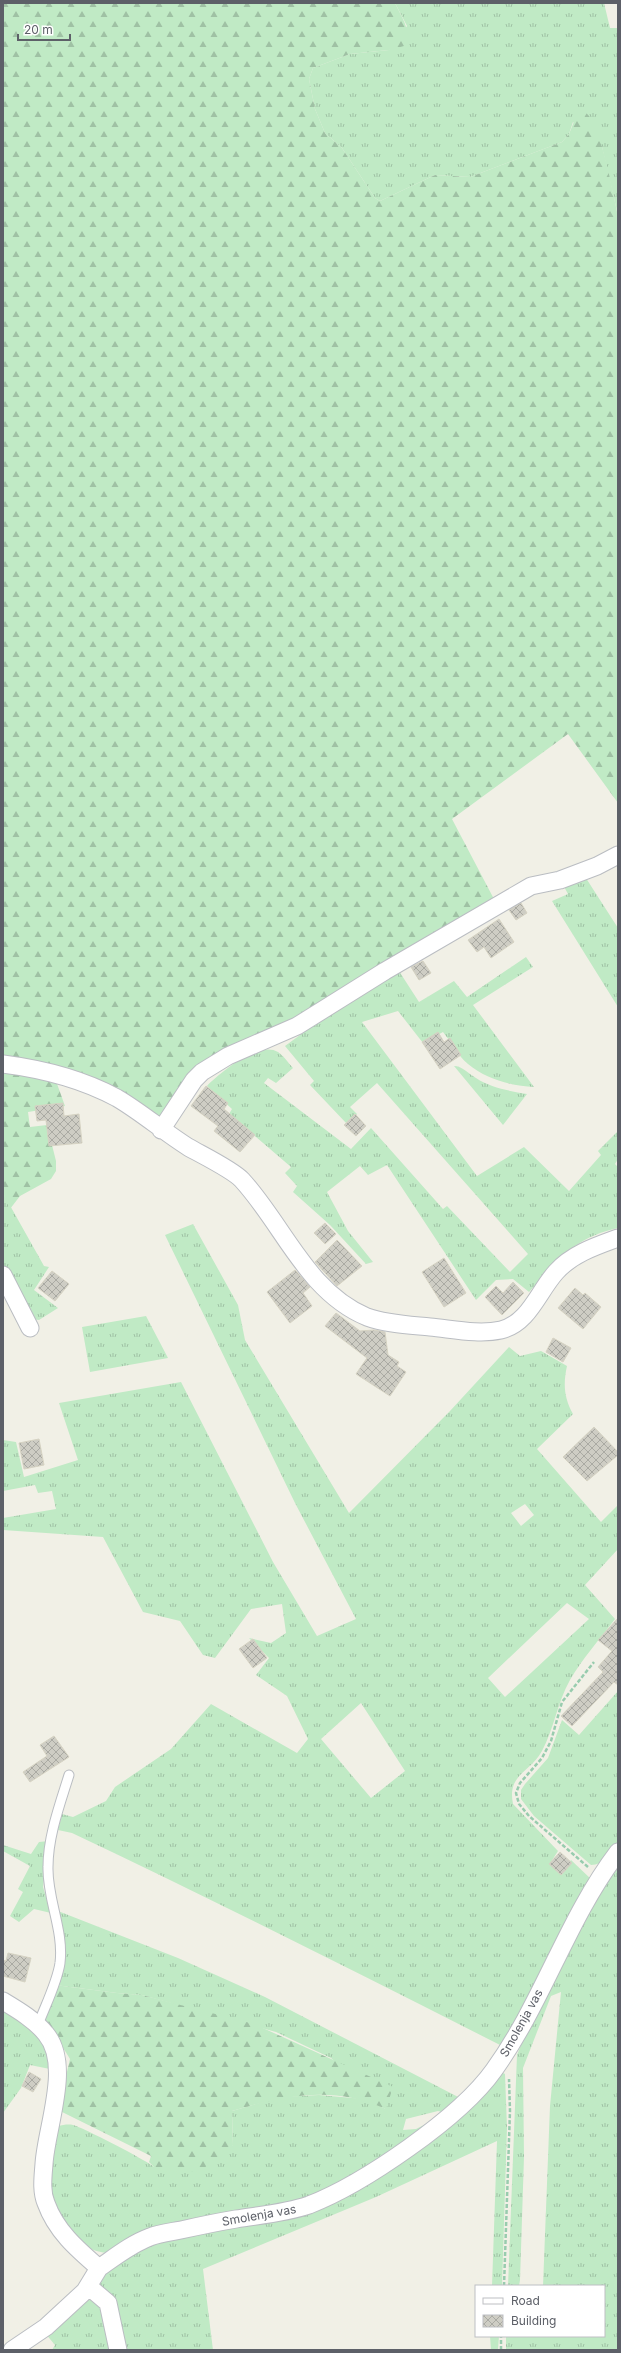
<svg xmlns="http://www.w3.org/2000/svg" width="621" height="2353" font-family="Inter,sans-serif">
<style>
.grass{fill:url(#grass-tufts);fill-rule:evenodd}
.forest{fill:url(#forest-firs)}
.building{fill:url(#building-cross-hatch);stroke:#d6d3c3}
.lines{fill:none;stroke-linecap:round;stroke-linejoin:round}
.lane-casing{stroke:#babdc2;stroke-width:11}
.street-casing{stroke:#babdc2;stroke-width:19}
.path{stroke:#98ccae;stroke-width:2.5;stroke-dasharray:4 2;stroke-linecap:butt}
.lane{stroke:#fff;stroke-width:9}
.street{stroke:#fff;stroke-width:17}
.labels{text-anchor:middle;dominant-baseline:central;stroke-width:3;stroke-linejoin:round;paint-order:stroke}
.street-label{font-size:12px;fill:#5d6068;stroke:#fff}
</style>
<defs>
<pattern id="grass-tufts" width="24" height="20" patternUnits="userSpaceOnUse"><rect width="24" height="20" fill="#c0eac5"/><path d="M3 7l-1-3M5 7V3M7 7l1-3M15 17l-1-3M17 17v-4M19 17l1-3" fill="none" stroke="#9fc1a4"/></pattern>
<pattern id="forest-firs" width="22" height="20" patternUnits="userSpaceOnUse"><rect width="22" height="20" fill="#c0eac5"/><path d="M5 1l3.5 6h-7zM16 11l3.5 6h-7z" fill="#9fc1a4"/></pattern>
<pattern id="building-cross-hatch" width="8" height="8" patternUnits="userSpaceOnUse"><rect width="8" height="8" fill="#cecdc4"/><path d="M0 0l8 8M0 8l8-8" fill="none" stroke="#aaaaa3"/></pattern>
</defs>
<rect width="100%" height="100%" fill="#f1f0e6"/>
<path class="grass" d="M395,3H604L610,28H618V215L602,147L573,122L569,134L562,142L470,177L435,175L380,201L375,198L342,148L325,133L315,109L309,79L313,68L350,54L389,50L407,26Z
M584,875L618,928V1007L552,901L568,894L562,883Z
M526,957L533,967L473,1005L534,1087C511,1086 486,1079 468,1064C458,1056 451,1042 443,1032L423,1043L398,1011L362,1022L477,1176L524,1147L569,1191L601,1155L598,1151L618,1131V1159L615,1164L618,1167V1228C573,1238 558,1260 529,1292L513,1279L496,1280L476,1300L387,1165L368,1175L360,1166L327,1192L348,1231L373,1262L366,1264L330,1225L293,1192L297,1186L285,1173L291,1167L229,1114L232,1109L207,1086C220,1073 259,1040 278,1052C284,1056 289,1064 293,1068L276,1083L268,1078L264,1083L351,1149L371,1128L443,1209L447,1206L510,1272L528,1254L377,1083L350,1107L357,1114L347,1124L310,1085L314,1081L285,1046L348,1000L397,968L419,1002L454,981L467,997Z
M454,1066C462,1066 469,1074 476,1078C491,1088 510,1091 527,1094L503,1125Z
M3,1193L44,1266L49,1267L34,1290L58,1308L39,1320L32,1319L3,1267Z
M193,1224L238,1305L245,1340L349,1513L450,1411L509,1347L520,1356L541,1351L567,1366C563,1384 564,1398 573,1414L537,1449L601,1522L618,1505V1549L585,1585L615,1619C600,1639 582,1659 570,1680C557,1703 554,1729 542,1751C530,1773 507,1774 513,1804L558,1851L551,1862L563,1871L571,1860L592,1880L504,2047C360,1974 218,1902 72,1833L58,1830L62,1814L73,1817L106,1801L115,1787L171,1749L211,1704L297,1753L308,1739L287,1696L256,1675L269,1658L249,1638L271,1643L286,1633L282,1604L251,1609L215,1658L203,1655L180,1621L143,1612L103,1537L3,1530V1518L56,1509L52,1491L38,1493L35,1485L3,1491V1440L16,1442L24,1477L78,1460L59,1403L181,1382L273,1562L317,1636L356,1619L295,1503L165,1235ZM525,1504L534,1515L521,1526L511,1513ZM567,1603L589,1619L505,1697L488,1678ZM361,1703L405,1771L371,1798L321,1739Z
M146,1316L168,1358L90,1372L82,1327Z
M618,1691V1844C610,1853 604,1865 591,1865L534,1816L521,1799V1790L525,1784L548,1758L562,1720L579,1735Z
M49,1841L43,1887L51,1913L34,1909L19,1922L10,1916L23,1892L18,1889L30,1866L3,1851V1845L31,1854L39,1842Z
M618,1859V2350H506V2336H604V2286H543L550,2106L561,1992L551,1996L523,2068L524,2157L520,2280L519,2286H508L517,2055C544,1986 579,1921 618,1859Z
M58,1911L178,1958L265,1997L462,2099L446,2113L438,2111L406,2119L403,2130L416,2129L432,2121L410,2141L302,2203L111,2253C74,2254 47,2209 48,2175C48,2159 55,2142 58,2126C63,2125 68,2124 73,2125C82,2127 148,2161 154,2167L233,2145L232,2111L280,2097L319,2095L364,2099L386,2109L331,2058L276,2032L142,1995L117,1993L55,1985Z
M7,2010C36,2031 43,2031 50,2069L30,2065L21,2088L3,2113V2012Z
M501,2072L505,2074L507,2128L502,2286H492L497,2141L376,2197L203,2269L213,2350H121L96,2287L112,2265L158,2240L312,2209Z
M90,2293L103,2304L116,2350H52L55,2345L45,2333Z
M490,2336H499L498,2350H491Z"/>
<path class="forest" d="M3,3H395C402,18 412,30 404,46L389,50L350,54L313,68L309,79L315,109L325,133L342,148L375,198L380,201L435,175L470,177L562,142L569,134L577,114L586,113C601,124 613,194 618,215V803L568,734L452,819L495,901L274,1038L217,1057L164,1117L153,1118L60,1071L3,1055Z
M3,1071L56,1081L65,1106L28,1112L30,1127L47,1125L56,1161V1171L51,1179L20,1196L10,1209L3,1193Z
M55,1985L117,1993L142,1995L254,2024L393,2087L386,2109C332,2085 287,2095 232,2111L233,2145L199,2172L154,2167L149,2162L151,2156L58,2110L70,2059L59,2041L42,2024Z"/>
<path class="building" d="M521,903L527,913L516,920L509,910Z
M499,919L514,942L491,958L484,947L477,952L468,940Z
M423,961L431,973L419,980L411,967Z
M438,1032L444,1042L450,1038L461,1055L440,1069L422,1042Z
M206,1086L228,1103L224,1109L255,1135L240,1152L214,1131L218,1126L191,1106Z
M63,1103L64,1116L79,1114L82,1143L49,1146L46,1120L37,1121L35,1106Z
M355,1114L366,1126L356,1136L344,1125Z
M325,1223L336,1234L325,1244L314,1233Z
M337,1240L362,1266L337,1286L315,1262Z
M444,1258L466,1293L444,1307L422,1272Z
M295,1270L310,1287L303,1293L312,1306L290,1323L267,1292Z
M52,1271L69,1284L55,1301L38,1288Z
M513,1282L524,1293L502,1315L485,1297L496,1286L503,1293Z
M575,1288L583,1295L585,1293L601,1307L583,1329L558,1308Z
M336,1313L360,1331L374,1330L385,1332L388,1355L399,1362L397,1366L406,1372L390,1396L356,1374L367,1358L325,1326Z
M553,1338L571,1348L563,1362L546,1352Z
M594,1427L618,1452V1455L587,1481L563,1457Z
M39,1439L44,1465L24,1469L19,1443Z
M618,1618V1685L614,1682L572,1726L561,1716L603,1672L598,1667L612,1651L598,1640Z
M253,1639L267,1658L253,1668L239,1649Z
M54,1736L69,1757L30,1782L23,1772L47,1756L40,1745Z
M560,1852L572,1863L561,1875L549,1864Z
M8,1953L31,1958L25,1982L3,1976V1960L6,1961Z
M29,2072L41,2079L33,2092L22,2086Z"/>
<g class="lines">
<g class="lane-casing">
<path id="lane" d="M38,2025C45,2006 57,1983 60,1963C64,1930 47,1899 48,1867C48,1836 60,1804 69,1775"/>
</g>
<g class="street-casing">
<path id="street" d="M3,1064C42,1069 82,1079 117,1098C141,1112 164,1132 188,1147C202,1155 233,1170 242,1180C284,1226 307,1292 367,1317C386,1324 410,1325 430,1327C452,1329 479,1335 501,1330C529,1323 538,1292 556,1272C572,1254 596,1246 618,1238
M161,1130L194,1080L202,1072L228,1056L297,1026L385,971L531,886L560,880L597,866L618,855
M3,1275L30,1328
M3,2001C18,2010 35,2020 46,2034C72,2065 46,2128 44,2164C43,2177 41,2191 46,2203C56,2231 77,2249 99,2268C115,2257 131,2244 150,2237C159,2233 171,2232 181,2230C199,2226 218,2222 236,2219C261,2215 286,2213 309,2205C363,2184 460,2118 494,2070C543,2002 567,1919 618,1852
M88,2286L108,2303L118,2350
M12,2350L46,2327L85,2291L99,2268"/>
</g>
<path class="path" d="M588,1867L529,1816L519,1804L516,1793L520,1783L542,1758L551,1741L562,1702L594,1662
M504,2286L510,2111L509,2079
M501,2350V2336"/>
<use href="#lane" class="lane"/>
<use href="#street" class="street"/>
</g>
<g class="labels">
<g class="street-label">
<text transform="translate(521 2023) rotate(-61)">Smolenja vas</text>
<text transform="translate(259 2215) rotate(-10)">Smolenja vas</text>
</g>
</g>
<rect width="621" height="2353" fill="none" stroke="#5d6068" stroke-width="8"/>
<rect x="475" y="2285" width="130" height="52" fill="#ffffff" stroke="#bebfc3"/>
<rect x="483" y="2298" width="20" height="6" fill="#ffffff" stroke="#bebfc3"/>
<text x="511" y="2305" font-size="12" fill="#5d6068">Road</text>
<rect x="483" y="2315" width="20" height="12" fill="url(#building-cross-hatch)" stroke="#bebfc3"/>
<text x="511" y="2325" font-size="12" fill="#5d6068">Building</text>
<path d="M18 34v6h52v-6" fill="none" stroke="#5d6068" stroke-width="2"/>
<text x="24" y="34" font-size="12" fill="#5d6068" stroke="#ffffff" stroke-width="3" paint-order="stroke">20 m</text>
</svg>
